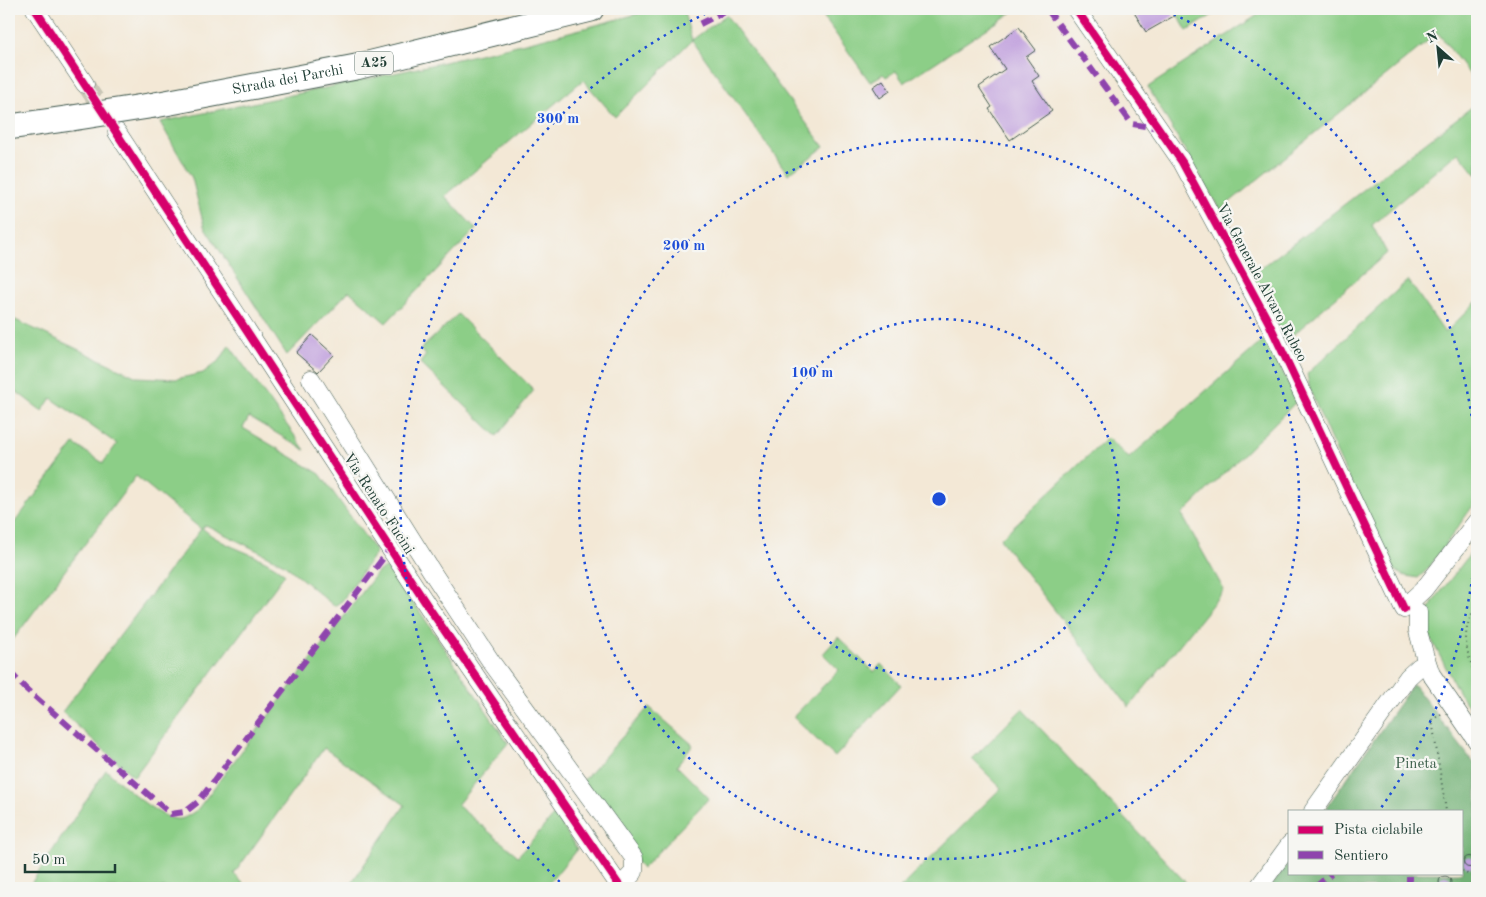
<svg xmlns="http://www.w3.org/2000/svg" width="1486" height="897" font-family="'Old Standard TT',serif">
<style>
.green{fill:#8cce87;stroke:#56865e}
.forest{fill:#71b174;stroke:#487754}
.building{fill:#bf9edd}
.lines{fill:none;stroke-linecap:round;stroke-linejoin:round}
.minor-tunnel{stroke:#c9c6b6;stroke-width:18;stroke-dasharray:18 9;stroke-linecap:butt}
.minor-casing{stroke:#3f574c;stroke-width:19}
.highway-casing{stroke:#3f574c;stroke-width:27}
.path{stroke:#3f574c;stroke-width:2;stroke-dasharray:1 4;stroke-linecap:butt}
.minor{stroke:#fff;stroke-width:18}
.highway{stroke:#fff;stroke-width:25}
.highway-bridge-casing{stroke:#3f574c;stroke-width:27;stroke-linecap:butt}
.highway-bridge{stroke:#fff;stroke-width:25}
.quiet{stroke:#8e44ad;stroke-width:6;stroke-dasharray:12 6;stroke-linecap:butt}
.cycleway-casing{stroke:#f6f6f2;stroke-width:11}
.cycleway{stroke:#d6006c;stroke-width:8}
.ring{fill:none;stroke:#1d4ed8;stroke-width:2.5;stroke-dasharray:2.5 5}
.labels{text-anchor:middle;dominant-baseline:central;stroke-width:4.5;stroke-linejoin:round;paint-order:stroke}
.shield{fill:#f6f6f2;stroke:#60746d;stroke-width:1}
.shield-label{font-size:14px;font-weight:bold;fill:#1f3d34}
.street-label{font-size:15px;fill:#1f3d34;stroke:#f6f6f2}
.park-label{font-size:15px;fill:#355a45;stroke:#f6f6f2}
.centre{fill:#1d4ed8;stroke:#f6f6f2;stroke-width:2.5}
.ring-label{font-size:15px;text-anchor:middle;font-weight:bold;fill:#1d4ed8;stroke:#f6f6f2;stroke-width:4.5;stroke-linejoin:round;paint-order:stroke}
</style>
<rect width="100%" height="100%" fill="#f6f6f2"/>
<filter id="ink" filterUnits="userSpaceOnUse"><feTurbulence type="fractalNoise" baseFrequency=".02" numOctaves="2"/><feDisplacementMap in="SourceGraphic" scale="10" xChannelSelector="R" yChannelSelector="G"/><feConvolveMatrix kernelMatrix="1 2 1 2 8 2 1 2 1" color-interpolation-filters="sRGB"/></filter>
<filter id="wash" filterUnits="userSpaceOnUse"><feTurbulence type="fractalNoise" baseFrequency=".0096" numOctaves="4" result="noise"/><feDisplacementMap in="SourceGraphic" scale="20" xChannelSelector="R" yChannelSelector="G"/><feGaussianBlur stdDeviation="1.12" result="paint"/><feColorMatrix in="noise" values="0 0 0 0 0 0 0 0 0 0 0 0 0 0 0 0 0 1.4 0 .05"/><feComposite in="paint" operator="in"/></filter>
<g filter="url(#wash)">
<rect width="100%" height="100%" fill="#f3e8d6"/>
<path class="green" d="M655,9H683L692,40L726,15L824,147L788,174L692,40L615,117L583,80L445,196L476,229L386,323L349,291L287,355L204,226L192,178L160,122C326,88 492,55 655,9Z
M818,9H1017L904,83L896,71L886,77L883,74L870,82Z
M1174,9H1222L1187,31Z
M1267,9H1477V84L1438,33L1220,210L1148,87Z
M1477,103V175L1458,152L1372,225L1387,253L1286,341L1252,275Z
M1408,280L1445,333L1477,301V500L1428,569L1418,578L1402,575L1388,565L1330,438L1310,390L1307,374Z
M458,314L534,390L497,436L420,363L426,355L420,350Z
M9,317L137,377L176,379L203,373L221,359L229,345L305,450L249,417L243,428L320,474L376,552L342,601L334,606L284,564L206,525L202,528C226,550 261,553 285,574L134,777L62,712L201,529L136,476L9,645V530L74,444L103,463L117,444L51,398L42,411L9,386Z
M1265,339L1298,400L1182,515L1224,590L1129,707L1000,539L1107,438L1129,458Z
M1477,545V719L1459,693L1424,625L1433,602Z
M383,568L391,570L396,576L508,743L457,805L518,856L555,814L577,849L545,888H348L405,805L324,748L234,874L248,888H28L106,770C120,782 161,822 180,819C186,818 192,813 197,810L377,573Z
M838,637L874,672L881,664L901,685L835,757L793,717L839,670L823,654Z
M649,707L693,745L677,766L709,798L642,869L581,783Z
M1022,709L1191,888H900L1001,788L972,759Z"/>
<path class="forest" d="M1413,684L1477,767V868L1468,888H1270L1290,860V873H1462V811H1324Z"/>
<g id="blocks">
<path class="building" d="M1132,9H1170L1174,16L1146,32Z
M1019,27L1036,50L1026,57L1039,76L1032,81L1052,111L1010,140L989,109L992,107L979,87L1005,69L990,47Z
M883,80L890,91L880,98L873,87Z
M312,335L334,355L318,372L296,353Z
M1463.5 862a5.5 5.5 0 1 1 11 0a5.5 5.5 0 1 1-11 0Z
M1439 882a6 6 0 1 1 12 0a6 6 0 1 1-12 0Z"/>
</g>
</g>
<g filter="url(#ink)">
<use href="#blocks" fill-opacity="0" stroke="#3f574c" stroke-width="1"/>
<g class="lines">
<path class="minor-tunnel" d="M85,84L110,121"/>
<g class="minor-casing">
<path id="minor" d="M35,9L85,84
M1076,9L1182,162L1268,321L1404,609
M117,132L429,608L621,888
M311,379L434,575L492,663L634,858V872L620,887
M1412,600L1424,589L1477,521
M1418,612V631L1426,661L1420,667
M1426,659L1431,674L1477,741
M1313,811L1408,677L1419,667
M1258,888L1290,844"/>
</g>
<g class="highway-casing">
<g id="highway">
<path id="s1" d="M155,105L356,67L591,9"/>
<path d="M9,127L72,118"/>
</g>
</g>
<path class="path" d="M1477,605C1459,633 1466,651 1477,679
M1441,714L1432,720L1446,811
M1462,871L1477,879"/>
<use href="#minor" class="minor"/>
<use href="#highway" class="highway"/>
<g class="highway-bridge-casing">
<path id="highway-bridge" d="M72,118L155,105"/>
</g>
<use href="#highway-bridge" class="highway-bridge"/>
<path class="quiet" d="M1047,9L1132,124L1158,128
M700,24L730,9
M9,671L26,689L171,814L185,812L198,802L390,549
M1315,888L1331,873
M1409,888V873"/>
<g class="cycleway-casing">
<path id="cycleway" d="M35,9L429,608L621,888
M1076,9L1182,162L1268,321L1404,609"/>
</g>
<use href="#cycleway" class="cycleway"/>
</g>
</g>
<g class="ring">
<circle cx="939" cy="499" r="180"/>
<circle cx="939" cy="499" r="360"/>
<path d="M1477 532A539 539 0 0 1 1381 808M565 887A539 539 0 0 1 711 11M1167 11A539 539 0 0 1 1477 466"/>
</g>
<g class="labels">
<rect class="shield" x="355" y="51.5" width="38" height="23" rx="4"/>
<g class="shield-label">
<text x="374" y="63">A25</text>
</g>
<g class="street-label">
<text stroke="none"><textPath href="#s1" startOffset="135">Strada dei Parchi</textPath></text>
<text transform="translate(1261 283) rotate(62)">Via Generale Alvaro Rubeo</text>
<text transform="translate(378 504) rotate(57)">Via Renato Fucini</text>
</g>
<g class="park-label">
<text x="1416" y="764">Pineta</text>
</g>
</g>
<circle cx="939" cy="499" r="8" class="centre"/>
<g class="ring-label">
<text x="558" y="123">300 m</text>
<text x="684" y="250">200 m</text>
<text x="812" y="377">100 m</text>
</g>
<rect width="1486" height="897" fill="none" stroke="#f6f6f2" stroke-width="30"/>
<rect x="1288" y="810" width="175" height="65" fill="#f6f6f2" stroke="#a0aca6"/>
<rect x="1298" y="826" width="25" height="8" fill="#d6006c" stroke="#a0aca6"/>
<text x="1334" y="834" font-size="15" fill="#1f3d34">Pista ciclabile</text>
<rect x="1298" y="851" width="25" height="8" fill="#8e44ad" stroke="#a0aca6"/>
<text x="1334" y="860" font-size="15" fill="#1f3d34">Sentiero</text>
<g transform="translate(1438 48) rotate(333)" stroke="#f6f6f2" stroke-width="4" paint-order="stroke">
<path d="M0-4L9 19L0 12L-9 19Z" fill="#1f3d34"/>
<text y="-8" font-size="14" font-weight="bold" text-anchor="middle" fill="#1f3d34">N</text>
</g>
<path d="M25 864v8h90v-8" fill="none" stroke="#1f3d34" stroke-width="2.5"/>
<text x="32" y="864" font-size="15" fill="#1f3d34" stroke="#f6f6f2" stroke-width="4" paint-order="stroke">50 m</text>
</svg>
